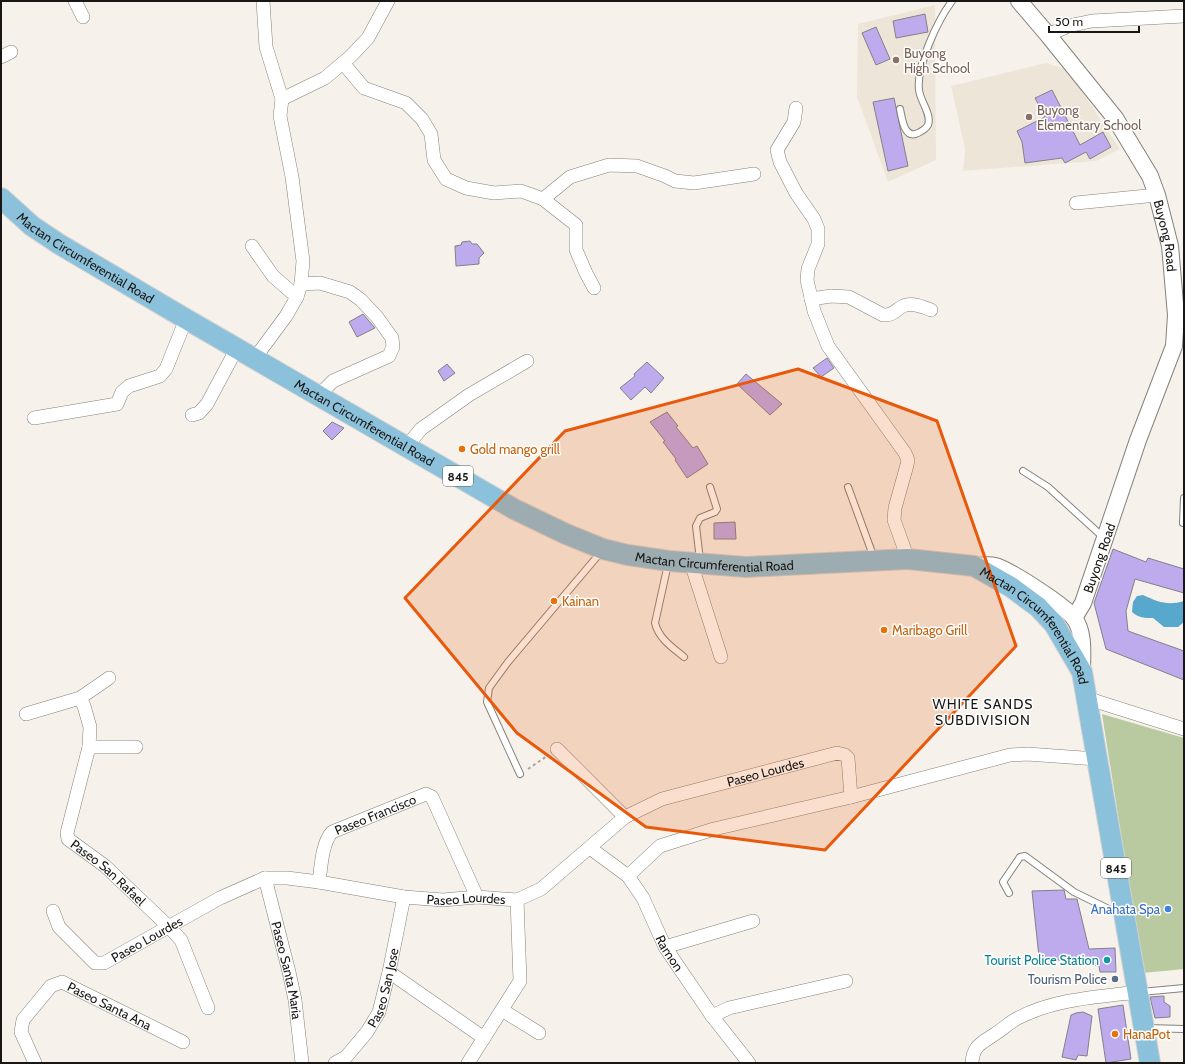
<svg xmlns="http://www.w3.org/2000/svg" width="1185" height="1064" font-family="Cabin,sans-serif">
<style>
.built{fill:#ede6d8}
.green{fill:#bacaa0}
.water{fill:#57a8cc}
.building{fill:#beabed;stroke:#828087}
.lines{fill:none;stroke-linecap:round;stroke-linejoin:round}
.service-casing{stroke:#85827b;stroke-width:8}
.minor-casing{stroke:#85827b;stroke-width:14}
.tertiary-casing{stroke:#85827b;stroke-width:18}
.primary-casing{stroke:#d1d1d0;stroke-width:22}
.path{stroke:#a9a6a0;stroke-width:2;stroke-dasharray:3 3;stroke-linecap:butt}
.service{stroke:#fff;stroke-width:6}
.minor{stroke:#fff;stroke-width:13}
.tertiary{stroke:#fff;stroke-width:16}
.primary{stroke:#8bc1da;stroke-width:20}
.marked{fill:#e8590c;fill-opacity:0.2;stroke:#e8590c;stroke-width:3;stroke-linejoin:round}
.education-dot{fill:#8d6e63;stroke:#fff;stroke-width:1.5}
.food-dot{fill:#e8710a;stroke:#fff;stroke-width:1.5}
.shop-dot{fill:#3f7fe0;stroke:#fff;stroke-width:1.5}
.culture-dot{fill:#0f9aa8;stroke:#fff;stroke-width:1.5}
.service-dot{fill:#5c6f8a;stroke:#fff;stroke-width:1.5}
.labels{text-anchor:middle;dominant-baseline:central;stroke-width:3;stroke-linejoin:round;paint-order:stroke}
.shield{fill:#fff;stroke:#5d5d5b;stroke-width:1}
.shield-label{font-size:12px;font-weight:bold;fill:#181715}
.education-label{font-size:13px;fill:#785e54;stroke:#fff;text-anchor:start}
.street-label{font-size:13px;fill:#181715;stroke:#fff}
.food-label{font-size:13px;fill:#c56008;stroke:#fff;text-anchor:start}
.shop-label{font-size:13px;fill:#366cbe;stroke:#fff;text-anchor:end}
.culture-label{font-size:13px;fill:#0d838f;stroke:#fff;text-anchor:end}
.service-label{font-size:13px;fill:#4e5e75;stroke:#fff;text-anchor:end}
.neighbourhood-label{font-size:14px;letter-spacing:1px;fill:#181715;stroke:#fff}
</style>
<rect width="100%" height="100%" fill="#f6f2eb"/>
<path class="built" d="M935,5L936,160L888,182L857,97L858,24Z
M1046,63L1068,70L1120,149L1096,161L963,171L965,149L951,86Z"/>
<path class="green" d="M1102,714L1184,738V969L1143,973Z"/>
<path class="water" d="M1143,595C1158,602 1168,606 1184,601V622L1178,627H1164L1153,618C1144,618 1139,618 1132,612L1133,602L1137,596Z"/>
<path class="building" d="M925,14L928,32L896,38L893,21Z
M876,27L890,59L876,65L862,33Z
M1052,90L1080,145L1103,132L1111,147L1090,159L1086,152L1065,163L1062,158L1025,163L1022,142L1017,131L1045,117L1035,98Z
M894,98L908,166L888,171L873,102Z
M470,241L472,244H477L484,253L479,258V264L456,266L455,246L461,245L462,242Z
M363,314L375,328L357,337L349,322Z
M827,358L834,368L821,377L813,368Z
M647,362L664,378L651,393L645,387L631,400L620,388L635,376L634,374Z
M447,364L455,373L444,381L438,371Z
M746,374L782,404L770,415L737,384Z
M667,412L678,426L676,427L693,448L697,446L708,464L687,478L675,460L676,459L663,442L665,441L650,422Z
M332,422L344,428L332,440L323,431Z
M735,522L736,539H714V523Z
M1113,549L1146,562L1148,558L1184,569V593L1135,579L1126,611L1128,631L1184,651V680L1106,649L1094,603Z
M1064,890L1066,899H1077L1089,949L1115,948L1116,972H1100L1099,966L1039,957L1032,891Z
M1164,996V1002L1170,1006V1017L1155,1018L1150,997Z
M1123,1005L1131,1059L1106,1063L1098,1009Z
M1083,1012L1092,1016L1087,1056L1078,1055L1076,1060L1062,1057L1071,1015L1076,1013Z"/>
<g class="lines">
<g class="service-casing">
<path id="service" d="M900,109C902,118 904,140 918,133C922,131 926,129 928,125C932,114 920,101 919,90C916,66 938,20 952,1
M1023,471L1048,487L1103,537
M848,487L874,558
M1183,523L1184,498
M700,560L696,526L700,518L715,512L717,509L710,487
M668,564L655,623C659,639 672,647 684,657
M520,774L487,702L489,688L508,662L601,552
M1009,893L1003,882L1020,857L1025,856L1074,892L1119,914
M1141,992L1184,988
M1146,1028L1184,1029"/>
</g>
<g class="minor-casing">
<g id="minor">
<path d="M75,1L83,17"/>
<path d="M1048,35L1068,26L1092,21L1184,16"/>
<path d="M1,57L11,52"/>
<path d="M343,63L364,88L406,103L422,119L431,134L434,160L446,179L466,188L494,193L521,191L543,199L576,225V250L586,273L594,288"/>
<path d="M282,99L325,78L351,56L368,38L388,1"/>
<path d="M796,108L794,122L777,150L780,162L796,193L814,219L818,229V244L808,269L807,280L814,311L828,346L905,453L908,460L907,465L895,508L894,520L908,559"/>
<path d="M543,199L570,177L609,165L637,166L665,176L675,181L694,183L754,174"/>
<path d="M1076,203L1157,195"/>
<path d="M252,246L273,276L297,297"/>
<path d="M301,284L320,283L350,292L361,300L377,317L392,338L393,347L389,356L333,381L319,395"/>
<path d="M811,299L831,296L849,297L883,315C895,316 897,307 906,305C914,303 923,307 931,310"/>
<path d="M255,358L286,316L297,297L301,284L303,261L292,177L280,116L282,99L266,47L263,1"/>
<path d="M192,415L199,413L207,404L237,348"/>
<path d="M34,418L117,404L122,392L129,386L160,376L166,369L186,319"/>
<path d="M407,446L421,429L469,395L527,361"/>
<path d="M691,563L721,657"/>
<path id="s1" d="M80,698L84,706L90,727L89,747L67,833L68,839L105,866L169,927L181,940L208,1008"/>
<path d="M1086,698L1184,729"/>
<path d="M26,714L80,698L109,678"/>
<path d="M89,747H136"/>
<path d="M557,749L625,817"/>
<path id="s2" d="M590,848L628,876L643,898L665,947L712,1016L749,1063"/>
<path d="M628,876L660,846L714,829L851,797L1010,755L1027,754L1097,759"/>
<path id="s3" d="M265,878L289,972L295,1000L302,1063"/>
<path id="s4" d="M319,882C321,867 322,843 332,832L426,794L432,797L477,897"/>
<path id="s5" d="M53,911L59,927L95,963H104L220,898L265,878H287L319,882L404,897L443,900L477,897L517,900L541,889L625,817L662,799L837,753L845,755L848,758L851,797"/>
<path d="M665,947L753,921"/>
<path d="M389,972L484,1038"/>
<path d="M502,1010L539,1033"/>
<path d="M712,1016L729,1008L846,981"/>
<path id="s6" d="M35,1063L21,1032L23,1020L51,986L62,982L183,1042"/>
<path id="s7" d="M335,1063L346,1057L367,1032L379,1012L389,972L404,897"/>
<path d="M468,1063L520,981L517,900"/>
<path d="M972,1063C973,1045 982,1043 995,1034C1003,1029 1010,1022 1018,1018C1055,999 1097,997 1138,992"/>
</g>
</g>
<g class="tertiary-casing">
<g id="tertiary">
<path id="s8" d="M1019,1L1048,35L1115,118L1150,176L1157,195L1170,246L1176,315L1174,346L1138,440L1083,603L1074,618"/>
<path d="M974,566C980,566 989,564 995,566C1010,570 1065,606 1074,618C1085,633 1082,655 1082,672"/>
</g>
</g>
<g class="primary-casing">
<g id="primary">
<path id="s9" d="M1,198L32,226L59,244L186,319L514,509L566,534L603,549L628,555L669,561L746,567L908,559L974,566L1011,587L1038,607L1054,624L1082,672L1150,1063"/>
</g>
</g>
<path class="path" d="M528,769L547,756"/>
<use href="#service" class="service"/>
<use href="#minor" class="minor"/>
<use href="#tertiary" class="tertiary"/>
<use href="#primary" class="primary"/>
</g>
<path class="marked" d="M798,369L937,421L1016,646L825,850L646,827L517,733L405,598L565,431Z"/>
<g class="education-dot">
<circle cx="896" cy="60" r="4"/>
<circle cx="1029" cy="117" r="4"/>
</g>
<g class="food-dot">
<circle cx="462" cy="449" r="4"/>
<circle cx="554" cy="601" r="4"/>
<circle cx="884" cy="630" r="4"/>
<circle cx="1115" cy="1034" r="4"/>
</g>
<circle class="shop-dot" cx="1168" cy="909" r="4"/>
<circle class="culture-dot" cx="1107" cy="960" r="4"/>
<circle class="service-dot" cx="1115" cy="979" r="4"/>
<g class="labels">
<g class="shield">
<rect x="443" y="466" width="30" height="20" rx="3"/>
<rect x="1101" y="858" width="30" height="20" rx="3"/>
</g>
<g class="shield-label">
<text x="458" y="476">845</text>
<text x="1116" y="868">845</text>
</g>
<g class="education-label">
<text x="904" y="53">Buyong<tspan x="904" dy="15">High School</tspan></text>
<text x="1037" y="110">Buyong<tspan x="1037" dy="15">Elementary School</tspan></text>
</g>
<g class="street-label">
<text stroke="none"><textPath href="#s8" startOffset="281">Buyong Road</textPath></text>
<text stroke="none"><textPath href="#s9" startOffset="104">Mactan Circumferential Road</textPath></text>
<text stroke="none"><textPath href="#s9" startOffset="428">Mactan Circumferential Road</textPath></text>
<text transform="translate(1099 558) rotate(-71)">Buyong Road</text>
<text stroke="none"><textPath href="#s9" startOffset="811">Mactan Circumferential Road</textPath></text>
<text stroke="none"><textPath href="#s9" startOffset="1159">Mactan Circumferential Road</textPath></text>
<text stroke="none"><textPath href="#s5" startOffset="798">Paseo Lourdes</textPath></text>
<text stroke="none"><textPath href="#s4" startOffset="99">Paseo Francisco</textPath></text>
<text stroke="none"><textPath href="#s1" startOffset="198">Paseo San Rafael</textPath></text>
<text stroke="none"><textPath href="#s5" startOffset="462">Paseo Lourdes</textPath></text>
<text stroke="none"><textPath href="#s5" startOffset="126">Paseo Lourdes</textPath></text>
<text stroke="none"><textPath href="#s2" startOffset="135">Ramon</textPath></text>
<text stroke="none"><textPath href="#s3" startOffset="95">Paseo Santa Maria</textPath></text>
<text stroke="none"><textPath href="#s7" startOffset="93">Paseo San Jose</textPath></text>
<text stroke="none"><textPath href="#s6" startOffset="155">Paseo Santa Ana</textPath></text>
</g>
<g class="food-label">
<text x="470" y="449">Gold mango grill</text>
<text x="562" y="601">Kainan</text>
<text x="892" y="630">Maribago Grill</text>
<text x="1123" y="1034">HanaPot</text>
</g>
<g class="shop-label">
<text x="1160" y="909">Anahata Spa</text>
</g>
<g class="culture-label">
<text x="1099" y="960">Tourist Police Station</text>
</g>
<g class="service-label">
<text x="1107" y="979">Tourism Police</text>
</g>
<g class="neighbourhood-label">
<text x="983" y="704">WHITE SANDS<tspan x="983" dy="16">SUBDIVISION</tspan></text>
</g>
</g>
<rect width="1185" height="1064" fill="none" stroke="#181715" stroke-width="4"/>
<path d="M1049 26v6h90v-6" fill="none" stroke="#181715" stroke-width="2"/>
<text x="1055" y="26" font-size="12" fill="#181715" stroke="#ffffff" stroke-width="3" paint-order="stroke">50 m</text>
</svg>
